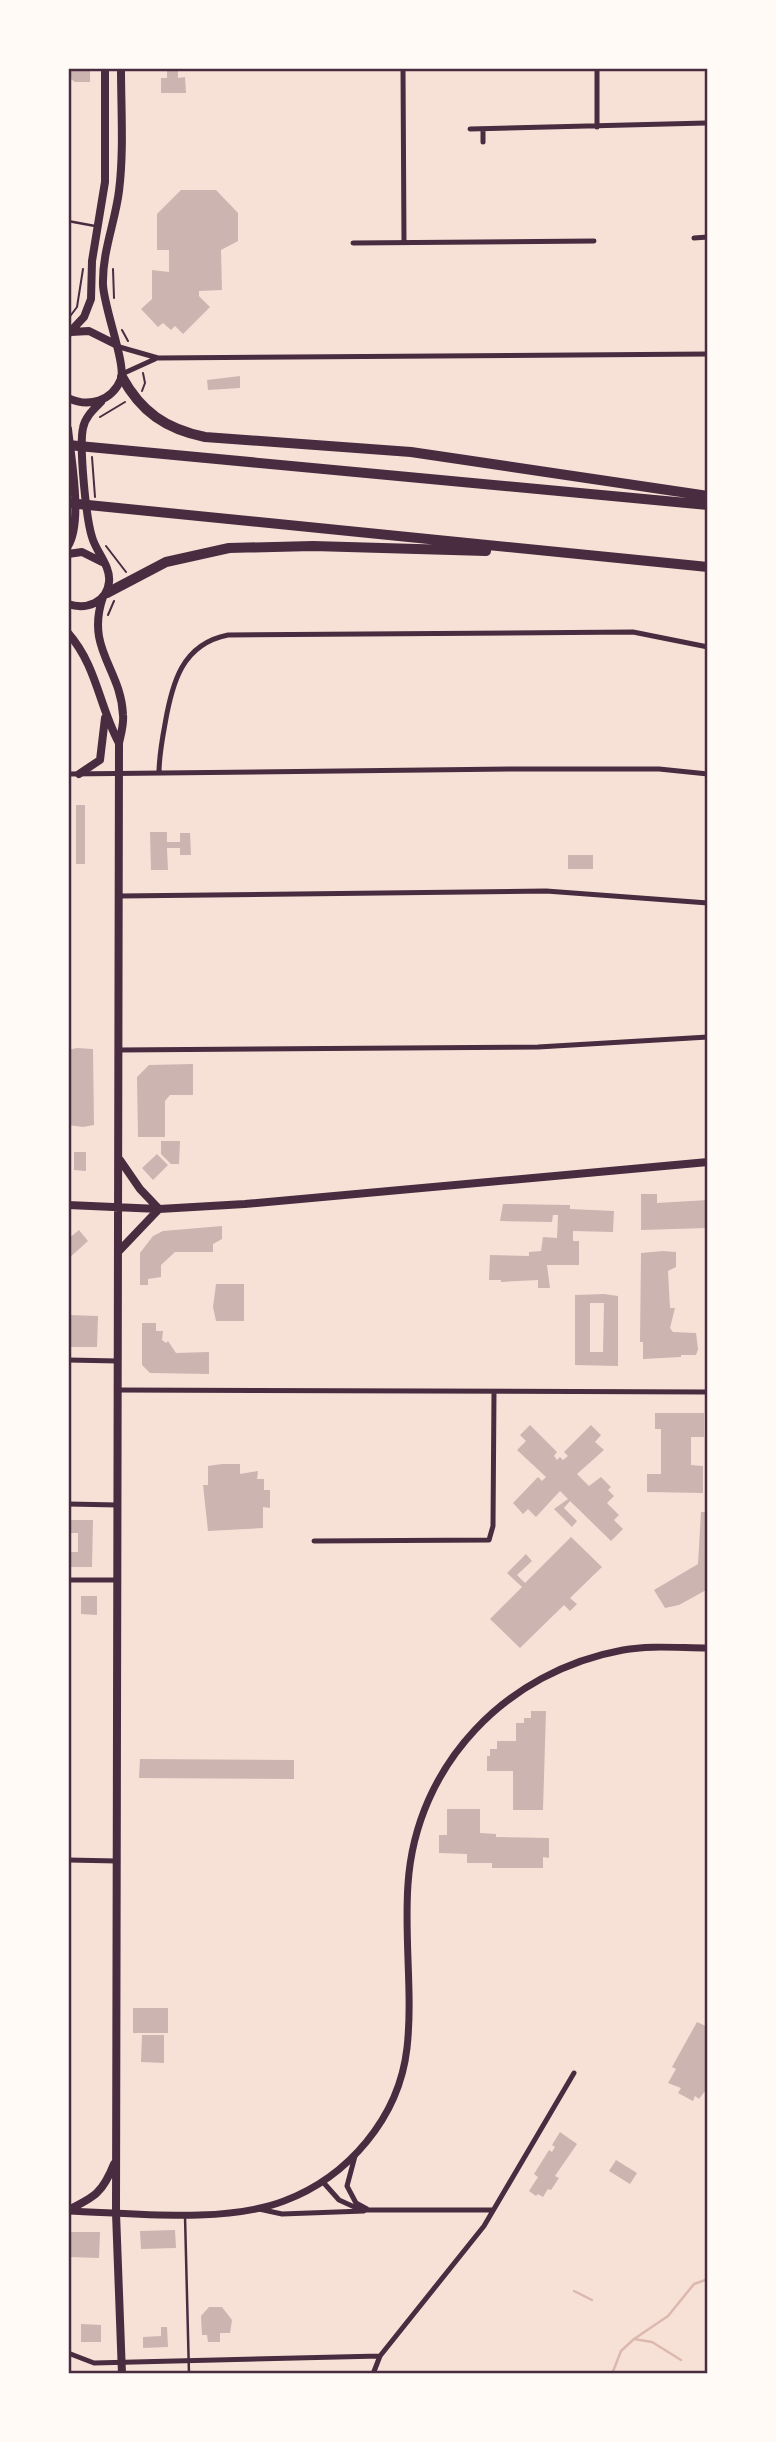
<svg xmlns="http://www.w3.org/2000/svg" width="776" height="2442" font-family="'DejaVu Sans',sans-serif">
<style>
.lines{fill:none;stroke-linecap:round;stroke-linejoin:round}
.stream{stroke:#dcb8b0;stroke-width:2.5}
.building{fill:#ccb4b1;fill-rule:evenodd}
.path{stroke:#4a2c40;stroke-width:2}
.service{stroke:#4a2c40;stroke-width:2.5}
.minor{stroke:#4a2c40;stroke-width:5}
.tertiary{stroke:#4a2c40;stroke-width:7}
.secondary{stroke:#4a2c40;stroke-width:8}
.motorway{stroke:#4a2c40;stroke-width:10}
.neatline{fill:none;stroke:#4a2c40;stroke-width:2.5}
</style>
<rect width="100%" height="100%" fill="#f7e1d7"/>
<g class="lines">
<path class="stream" d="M574,2291L592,2300
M634,2339L652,2342L681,2360
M612,2374L621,2351L634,2339L668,2316L694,2284L708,2279"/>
</g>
<path class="building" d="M68,68H90V82H75L68,77Z
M167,68H178V78L185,77L186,93H161V78H167Z
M181,190H216L238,213V241L221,250L222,290L199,291V296L210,307L183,334L175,326L171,330L163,323L158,327L141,309L152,299V270L169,272V250H157V214Z
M240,376V388L208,390L207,380Z
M76,805H85V864H76Z
M150,832H167V842H180V833H190L191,855H180V848H167L168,870H151Z
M568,855H593V869H568Z
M77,1048L93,1049L94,1125L83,1127L68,1125V1050Z
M193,1064V1095H170L165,1101V1137H138L137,1077L149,1065Z
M161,1141H180L179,1164H171L161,1154Z
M74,1152H86V1171L74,1170Z
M157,1154L168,1165L153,1180L142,1168Z
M641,1194H657V1203L708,1200V1228L641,1230Z
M503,1204L570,1205V1209L614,1211L613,1232L573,1231V1241H579V1265H547L550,1288H538V1280L501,1282V1280H489L490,1255L529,1256V1252L541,1251L543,1237L557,1238L558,1215H553L552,1222L500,1221Z
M222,1226V1239L213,1244V1252H175L161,1265V1277L148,1279V1285H140V1253L153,1236L163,1231Z
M79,1230L88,1241L68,1259V1239Z
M663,1251L676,1252V1267L668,1271L670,1308H675L670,1328L673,1332L696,1333L698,1349L696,1355H681V1357L643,1359V1342H640L641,1253Z
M216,1284H244V1321H216L213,1307Z
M604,1294L618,1296V1366L575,1365V1295ZM590,1303H604L603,1352H590Z
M68,1315L98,1316L97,1347H68Z
M142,1323H156V1331H163L162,1340L166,1343L168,1341L176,1353L209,1352V1374L150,1373L142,1365Z
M655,1413H704V1437H691V1465L703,1466V1493L647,1492V1474H661V1429H655Z
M530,1425L557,1452L554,1456L557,1460L560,1457L563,1460L568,1456L564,1452L591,1425L601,1435L595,1442L604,1450L577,1474L589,1486L601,1477L611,1487L608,1490L614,1496L607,1503L619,1515L614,1520L623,1529L611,1541L570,1501L564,1508L577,1521L572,1527L554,1509L568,1499L560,1491L536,1517L528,1509L523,1514L513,1503L538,1477L542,1481L546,1477L517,1450L526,1441L520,1435Z
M222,1464H240V1474L258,1471L257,1479H264V1490H270V1508L263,1507V1528L208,1531L203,1485H208V1466Z
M701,1512H708V1589L679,1605L665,1608L654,1590L698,1564Z
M68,1520H93L92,1567H68V1552H78V1533H68Z
M571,1537L602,1567L570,1598L577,1604L570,1611L564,1605L520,1648L490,1619L522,1587L507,1573L526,1554L532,1561L517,1575L525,1583Z
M81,1596H97V1615L81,1614Z
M531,1711H546L543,1810H513V1771H487V1756H490V1749H497V1741H516V1723H524V1718H531Z
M140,1759L294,1760V1779L139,1778Z
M447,1809H480V1833L496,1834V1837L549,1838V1858L543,1857V1868H492V1863H467V1854L439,1853V1835H447Z
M133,2008H168V2033H133Z
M697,2022L708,2027V2087L699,2099L695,2096L693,2101L678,2093L681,2088L668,2083L676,2069L672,2067Z
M142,2035H164V2063L141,2062Z
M560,2132L577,2144L555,2176L559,2178L551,2190L548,2189L543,2197L538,2194L536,2196L529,2191L538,2177L534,2174L549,2150L552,2152L555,2147L552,2145Z
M616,2160L637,2173L630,2184L609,2171Z
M175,2230L176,2248L141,2249L140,2231Z
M68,2232H100L99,2258L68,2257Z
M209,2307H222L232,2320L230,2333H220V2342H208L207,2335H202L201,2316Z
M81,2324L101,2325V2342H81Z
M161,2327H167L168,2347L143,2348V2337L161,2336Z"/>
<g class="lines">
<path class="path" d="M113,269L114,298
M68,319L77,307L83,269
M122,330L128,341
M142,391L145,383L143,373
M100,417L125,402
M92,457L95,497
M106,546L126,572
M108,615L114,601"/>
<path class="service" d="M68,221L95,226
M185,2216L189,2374"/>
<path class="minor" d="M403,68L404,242
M597,68V127
M470,129L706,123
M483,142V129
M694,238L708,237
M353,243L594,241
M116,346L158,358L708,354
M122,374L155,359
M159,773C159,756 162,740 165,724C172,683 182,644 228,635L633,632L708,647
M68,774L517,769H659L708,774
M120,896L546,891L708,903
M119,1050L538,1047L708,1037
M68,1360L118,1361
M118,1390L708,1392
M68,1504L118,1505
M314,1541L489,1540L493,1526L494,1392
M68,1580H118
M68,1860L117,1861
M355,2156L347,2186L356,2203L367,2209
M323,2182L339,2200L361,2210H493
M259,2209L282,2214L364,2211
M68,2353L94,2363L380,2356
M373,2374L380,2356L484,2226L574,2073"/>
<path class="tertiary" d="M68,2211C132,2213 224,2224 284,2201C348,2177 399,2118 407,2048C413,1994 404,1939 408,1884C416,1764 507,1671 623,1650C650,1645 680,1648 708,1648"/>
<path class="secondary" d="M71,332L89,331L115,344
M68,334L84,317L91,299L92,261L105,182V68
M68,398C89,408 112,401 121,379C126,364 104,308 103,285C102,252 115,223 119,191C124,151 121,109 121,68
M68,429C71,458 83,522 68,546
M68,554L82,552L102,562
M103,597C85,649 121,668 123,715C124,724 121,734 119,743L116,2213L122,2374
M68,604C86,610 107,603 109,582C111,566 96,552 92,537C86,518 79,447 83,428C85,417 94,409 101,402
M68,633C97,666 99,706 119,743
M79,774L100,760L105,718
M120,1160L140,1189L159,1209
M68,1205L159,1209L245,1204L708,1162
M119,1251L159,1209
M68,2210C95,2197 103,2192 114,2164"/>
<path class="motorway" d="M122,377C141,412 166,429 205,437L411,452L708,496
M68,445L708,505
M68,503L708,567
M107,593L166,562L229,548L313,546L486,551"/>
</g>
<rect width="776" height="2442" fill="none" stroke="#fffaf5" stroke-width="140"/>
<rect x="70" y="70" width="636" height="2302" class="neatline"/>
</svg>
